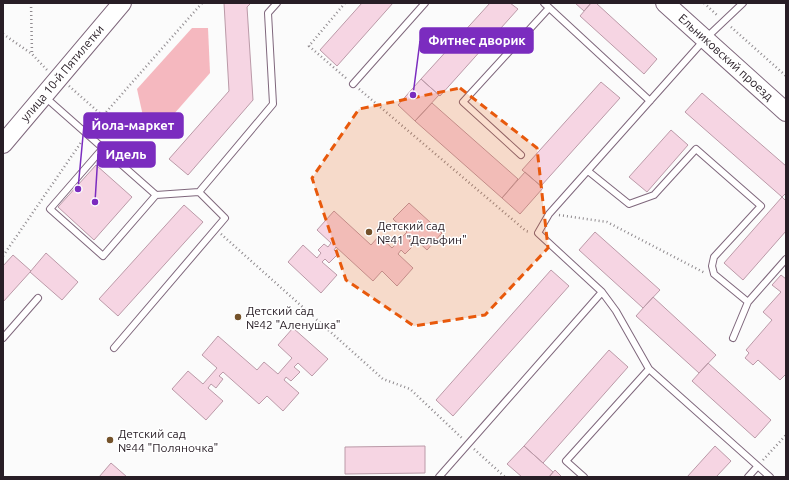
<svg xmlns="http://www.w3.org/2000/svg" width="789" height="480" font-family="Ubuntu,sans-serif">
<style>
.green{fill:#f5b8bf}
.building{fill:#f6d5e3;stroke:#bb9aa8}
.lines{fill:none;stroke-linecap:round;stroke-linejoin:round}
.lane-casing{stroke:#7f677c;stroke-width:8}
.secondary-casing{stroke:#7f677c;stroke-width:20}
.path{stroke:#8f8a8e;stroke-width:2.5;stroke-dasharray:1 3;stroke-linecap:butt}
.lane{stroke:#fff;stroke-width:6}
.secondary{stroke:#fff;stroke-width:18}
.marked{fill:#e8590c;fill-opacity:0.2;stroke:#e8590c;stroke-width:3;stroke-dasharray:8 5;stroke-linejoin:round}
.poi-dot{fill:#74522a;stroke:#fff;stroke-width:1.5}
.labels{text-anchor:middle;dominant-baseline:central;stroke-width:3;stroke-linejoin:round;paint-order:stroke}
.street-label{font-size:12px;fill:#281e26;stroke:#fff}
.poi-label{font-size:12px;fill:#281e26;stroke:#fff;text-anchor:start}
.leader{fill:none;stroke:#7b2cbf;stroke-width:1.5}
.callout-dot{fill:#7b2cbf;stroke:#fff;stroke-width:1.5}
.callout{fill:#7b2cbf;stroke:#7b2cbf;stroke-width:1.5}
.callout-label{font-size:13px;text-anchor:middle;font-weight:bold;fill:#fff}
</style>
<rect width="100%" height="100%" fill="#fbfbfb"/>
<path class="green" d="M192,28H208L210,73L159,131L145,125L137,89Z"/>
<path class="building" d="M224,3H251L247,7L253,100L188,175L169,159L229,91Z
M362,3H393L337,66L320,50Z
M490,3H510L518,9L440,96L421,79Z
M575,3H591L584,11Z
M591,3H596L657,59L644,74L580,16Z
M421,79L439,95L415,121L398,105Z
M601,82L620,98L541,186L522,170Z
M702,93L786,166V193L782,197L685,112Z
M432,103L518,179L502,198L415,121Z
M671,130L688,145L647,192L629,177Z
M96,165L132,197L94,240L58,207Z
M525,172L543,188L520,214L502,198Z
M782,197L786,201V231L743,280L724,263Z
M409,203L442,233L427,250L413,237L409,241L414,245L405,254L401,250L398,254L413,268L397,286L382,271L373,281L336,247L334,250L338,254L329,263L325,259L322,262L337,275L321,293L288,262L303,245L317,258L321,253L318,250L324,244L328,247L331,243L317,230L334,211L371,245L379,236L392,248L407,232L393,219Z
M184,205L203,222L118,316L99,299Z
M595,232L660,290L643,308L579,250Z
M46,253L78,282L62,300L30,272Z
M13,255L31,271L3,302V266Z
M551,270L569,286L453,416L436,400Z
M781,275L786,279V374L780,380L758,360L753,365L745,358L749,353L746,350L772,320L763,312L781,292L772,285Z
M653,297L716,355L699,373L636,316Z
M293,328L328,359L312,376L298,363L294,367L300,372L291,381L286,377L284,380L299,393L283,411L267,396L259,404L223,372L219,376L223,379L216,388L211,384L208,388L223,401L206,420L172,389L188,371L203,384L217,368L202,355L218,336L257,370L264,362L278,374L292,358L278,345Z
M609,350L628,367L543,463L524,446Z
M708,363L771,420L755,438L692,381Z
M425,446V473L345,474V447Z
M524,446L553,472L549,477H522L507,464Z
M715,446L731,461L716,477H687Z
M111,463L127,477H99Z
M555,470L562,477H549Z"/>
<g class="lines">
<g class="lane-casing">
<path id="lane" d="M544,3L650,101
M353,84L425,3
M45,97L156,195
M103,148L50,209L103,256L156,195L199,192L273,104L268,13L277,3
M521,155L463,102L549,8
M588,171L629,204L654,195L696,149L761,206L714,257L712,266L714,274L748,302
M602,292L616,311L649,369L770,477
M3,338L38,298
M733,338L748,302L786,259
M114,348L225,218L199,192
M439,477L602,292L538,233L549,214L705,39L743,3
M584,477L566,461L649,369
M748,477L757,467"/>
</g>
<g class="secondary-casing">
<path id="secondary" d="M665,3L786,112
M3,144L122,3"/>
</g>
<path class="path" d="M31,3L32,54
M345,3L309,46L347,79
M704,3L718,16
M731,27L786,76
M3,34L32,54L47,70
M69,86L103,116
M359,89L526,231L530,232
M93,127L202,3
M559,215L607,222L705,273
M221,234L383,379L410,389L463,439
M3,256L82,141
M474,449L505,477
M763,460L786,435"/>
<use href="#lane" class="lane"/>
<use href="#secondary" class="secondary"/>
</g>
<path class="marked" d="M460,88L537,148L548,248L485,315L414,326L346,280L312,178L359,109Z"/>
<g class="poi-dot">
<circle cx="369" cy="232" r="4"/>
<circle cx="238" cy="317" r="4"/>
<circle cx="110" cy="440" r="4"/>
</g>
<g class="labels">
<g class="street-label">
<text transform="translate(726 57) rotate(42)">Ельниковский проезд</text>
<text transform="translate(62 73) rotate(-50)">улица 10-й Пятилетки</text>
</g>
<g class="poi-label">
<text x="377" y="225">Детский сад<tspan x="377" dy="14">№41 "Дельфин"</tspan></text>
<text x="246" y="310">Детский сад<tspan x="246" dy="14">№42 "Аленушка"</tspan></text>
<text x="118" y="433">Детский сад<tspan x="118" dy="14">№44 "Поляночка"</tspan></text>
</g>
</g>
<path class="leader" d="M413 95L420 41M78 189L84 125M95 202L98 154"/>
<g class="callout-dot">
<circle cx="413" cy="95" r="4"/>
<circle cx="78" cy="189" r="4"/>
<circle cx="95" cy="202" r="4"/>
</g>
<g class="callout">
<rect x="420" y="28" width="113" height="25" rx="4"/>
<rect x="84" y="113" width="99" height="25" rx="4"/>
<rect x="98" y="142" width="57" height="25" rx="4"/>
</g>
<g class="callout-label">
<text x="477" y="45">Фитнес дворик</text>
<text x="133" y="130">Йола-маркет</text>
<text x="126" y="159">Идель</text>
</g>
<rect width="789" height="480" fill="none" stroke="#281e26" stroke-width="8"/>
</svg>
